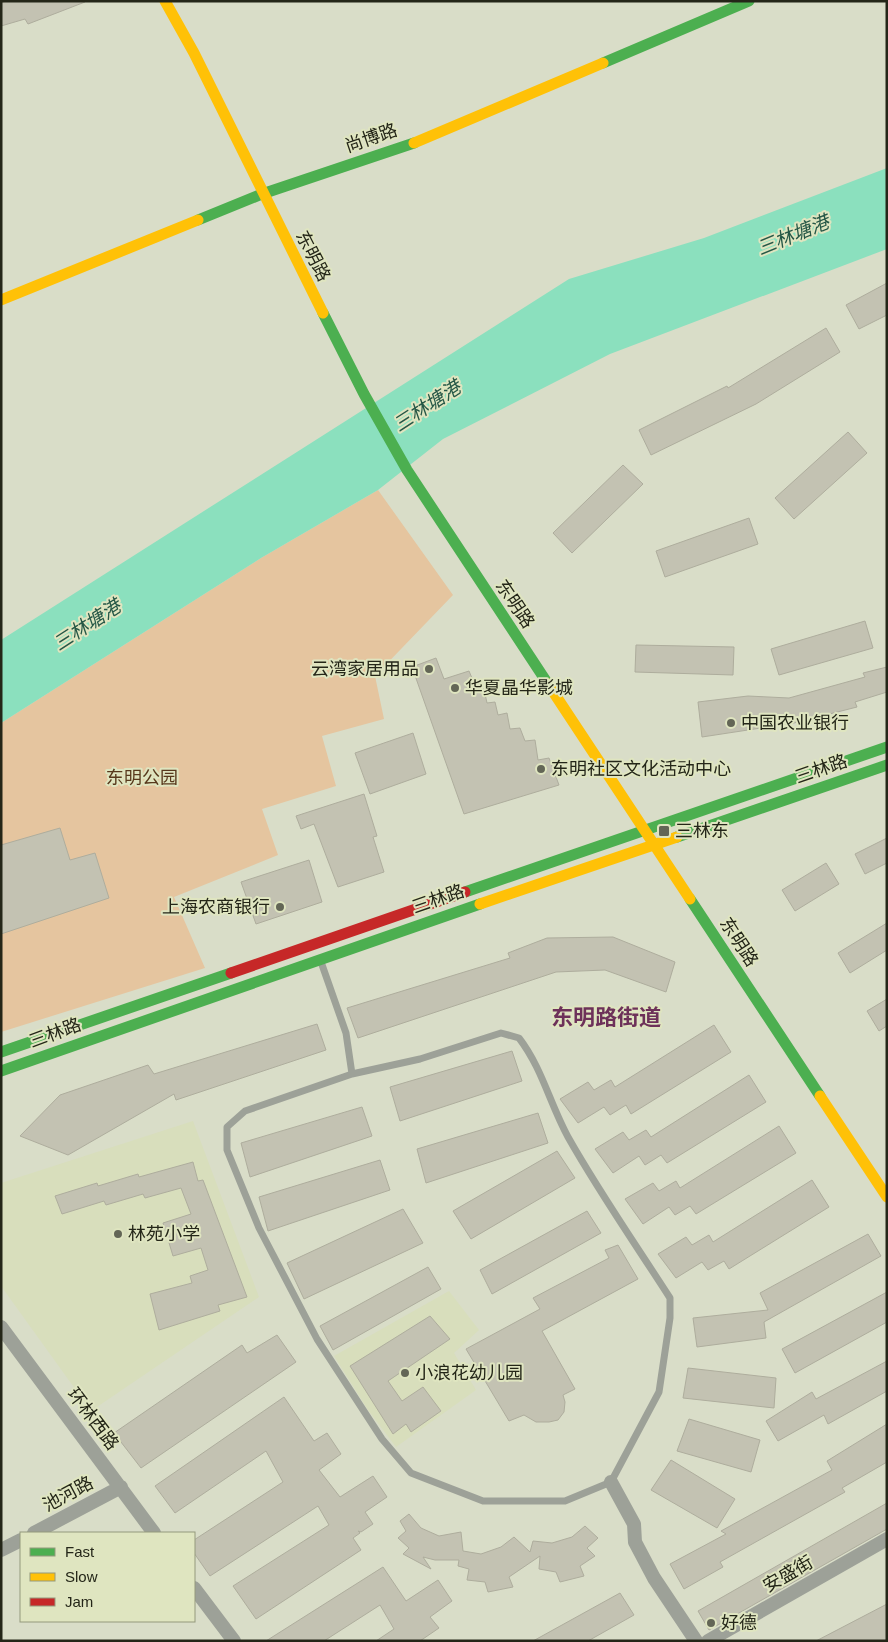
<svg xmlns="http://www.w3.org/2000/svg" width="888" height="1642" font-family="Helvetica,'Noto Sans SC',sans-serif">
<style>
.built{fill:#d8debc}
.green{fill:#e5c59f}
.water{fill:#8be0be}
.building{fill:#c3c2b2;stroke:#aead9d}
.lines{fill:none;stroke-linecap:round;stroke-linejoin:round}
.lane{stroke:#9da198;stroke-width:7}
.street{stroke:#9da198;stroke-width:14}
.fast{stroke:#4caf50;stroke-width:11}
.slow{stroke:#ffc107;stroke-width:11}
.jam{stroke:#c62828;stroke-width:11}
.poi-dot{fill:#636656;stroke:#dfe5c0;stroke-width:2}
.labels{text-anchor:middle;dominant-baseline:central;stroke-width:4;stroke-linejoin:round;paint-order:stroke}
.street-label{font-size:18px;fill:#242618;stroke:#dfe5c0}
.poi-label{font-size:18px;fill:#242618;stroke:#dfe5c0;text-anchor:start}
.park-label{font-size:18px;fill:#58391c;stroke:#dfe5c0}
.water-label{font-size:19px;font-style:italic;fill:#255746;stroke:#dfe5c0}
.district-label{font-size:22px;font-weight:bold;fill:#6d3159;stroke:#dfe5c0}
</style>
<rect width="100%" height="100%" fill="#d9ddc8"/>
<path class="built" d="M193,1121L259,1297L91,1411L1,1286V1183Z
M449,1291L479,1330L454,1353L476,1390L396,1447L368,1410L334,1356Z"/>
<path class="green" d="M378,490L453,595L375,676L384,719L322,736L336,786L262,809L278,855L174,897L205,968L1,1032V723L261,558Z"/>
<path class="water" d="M887,168V249L610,354L443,439L378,490L261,558L1,723V640L569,279L704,238Z"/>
<path class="building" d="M6,1H85V2L28,24L25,19L1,26V3Z
M887,283V315L859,329L846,305Z
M826,328L840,352L756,404L651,455L639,430L727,386L728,388Z
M848,432L867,453L794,519L775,498Z
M623,465L643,484L572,553L553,533Z
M749,518L758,544L665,577L656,551Z
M865,621L873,648L779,675L771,649Z
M636,645L734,647L733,675L635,672Z
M436,658L444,679L469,671L477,690L484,689L487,703L495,702L498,715L507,713L510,729L520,728L525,741L535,740L538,760L549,758L559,785L464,814L412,667Z
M887,667V692L855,702L857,707L794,723L702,737L698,702L748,696L789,698L865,677L863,673Z
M413,733L426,774L370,794L355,753Z
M364,794L377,836L373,837L384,872L338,887L314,824L301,829L296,816Z
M60,828L70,860L95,853L109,898L1,934V845Z
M887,838V863L865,874L855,854Z
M309,860L322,902L256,924L241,882Z
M826,863L839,884L795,911L782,890Z
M887,923V950L850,973L838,953Z
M613,937L675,962L666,992L605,970L556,972L358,1038L347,1008L510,958L508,953L547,938Z
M887,999V1026L879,1031L867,1011Z
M317,1024L326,1050L176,1100L174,1094L68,1155L20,1136L60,1095L148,1065L154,1074Z
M714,1025L731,1052L631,1114L626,1105L610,1115L604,1107L578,1123L560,1099L588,1082L594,1090L611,1080L615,1087Z
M512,1051L522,1081L400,1121L390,1087Z
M749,1075L766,1102L667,1163L661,1155L645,1165L639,1156L613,1173L595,1149L623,1132L629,1140L646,1130L651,1137Z
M362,1107L372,1136L250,1177L241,1143Z
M538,1113L548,1143L426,1183L417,1149Z
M779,1126L796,1153L696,1214L690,1206L675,1215L669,1207L643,1224L625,1199L653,1183L659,1191L676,1181L680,1188Z
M557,1151L575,1178L471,1239L453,1211Z
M380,1160L390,1190L268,1231L259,1197Z
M193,1162L198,1181L203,1180L247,1297L218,1305L220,1311L159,1330L150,1294L192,1283L190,1276L208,1270L201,1248L173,1256L163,1223L191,1214L181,1188L145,1198L143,1194L106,1205L104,1201L62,1214L55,1196L97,1183L98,1186L138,1174L139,1177Z
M812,1180L829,1207L729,1269L724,1261L708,1270L702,1262L676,1278L658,1254L686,1237L692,1245L709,1235L713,1242Z
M403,1209L423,1243L304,1299L287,1263Z
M587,1211L601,1233L492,1294L480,1270Z
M868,1234L881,1256L764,1322L766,1338L697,1347L693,1318L768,1310L760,1293Z
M618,1245L638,1279L542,1331L575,1389L563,1395L565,1402L564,1412L558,1420L549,1422H536L524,1415L509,1421L466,1349L540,1309L533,1298L609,1258L605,1250Z
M428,1267L441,1289L333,1350L320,1326Z
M887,1292V1322L795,1373L782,1349Z
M430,1316L450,1339L388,1381L402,1401L423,1387L441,1411L411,1432L406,1424L393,1434L350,1366Z
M277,1335L296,1362L141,1468L114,1433L242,1345L247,1353Z
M887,1361V1391L828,1424L824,1415L778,1441L766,1421L812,1392L816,1399Z
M688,1368L776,1378L774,1408L683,1398Z
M284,1397L314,1441L327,1433L341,1454L319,1470L340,1497L373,1476L387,1497L365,1512L373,1524L361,1532L358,1531L360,1533L353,1538L361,1550L256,1619L233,1586L329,1525L318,1506L210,1576L194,1553V1540L283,1482L266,1451L175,1513L155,1486Z
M689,1419L760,1440L751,1472L677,1451Z
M887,1424V1462L842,1488L845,1492L720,1562L723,1567L684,1589L670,1564L726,1534L721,1531L832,1470L827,1461Z
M671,1460L735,1499L717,1528L651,1490Z
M887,1503V1529L709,1630L698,1611Z
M409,1514L421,1528L439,1536L461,1532L463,1551L481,1554L501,1547L514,1537L530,1552L533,1541L552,1543L572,1537L585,1526L598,1538L587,1548L595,1556L580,1566L584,1576L560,1582L556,1572L539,1569L540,1556L509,1577L513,1587L488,1592L485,1582L467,1580L469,1569L458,1566L459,1560H435L423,1557L431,1569L403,1554L409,1548L398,1538L406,1531L400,1521Z
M383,1567L406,1601L438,1580L452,1601L430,1617L439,1628L420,1641H376L394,1629L380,1605L324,1641H266Z
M620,1593L634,1615L588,1641H533Z
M887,1604V1641H816Z"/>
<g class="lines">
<path class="lane" d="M320,959L346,1033L352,1074L245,1111L227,1127V1150L259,1228L317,1339L382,1439L411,1473L483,1501H565L611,1482L659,1392L670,1318V1298C636,1245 599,1192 568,1137C550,1104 542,1068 519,1038L501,1033L420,1059L352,1074"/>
<path class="street" d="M1,1327L154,1533
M611,1482L634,1524L635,1542L654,1578L696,1641
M34,1533L121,1487
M1,1550L21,1540
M194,1588L234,1641
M708,1641L887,1539"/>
<path class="fast" d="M603,63L749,1
M198,220L262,194L414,143
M323,313L364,394L407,470L548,684
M677,837L887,765
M465,892L887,747
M690,899L820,1096
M1,1052L231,973
M1,1071L480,904"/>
<path class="slow" d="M165,1L194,53L323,313
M414,143L603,63
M1,300L198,220
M548,684L690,899
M480,904L677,837
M820,1096L887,1197"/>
<path class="jam" d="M231,973L465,892"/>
</g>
<g class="poi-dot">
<circle cx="429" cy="669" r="5"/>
<circle cx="455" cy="688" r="5"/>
<circle cx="731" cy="723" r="5"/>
<circle cx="541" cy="769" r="5"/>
<rect x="658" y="825" width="12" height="12" rx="2.5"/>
<circle cx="280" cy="907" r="5"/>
<circle cx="118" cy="1234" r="5"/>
<circle cx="405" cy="1373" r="5"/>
<circle cx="711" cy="1623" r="5"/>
</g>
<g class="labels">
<g class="street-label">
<text transform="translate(371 138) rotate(-19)">尚博路</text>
<text transform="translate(313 256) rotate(63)">东明路</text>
<text transform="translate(515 604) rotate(56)">东明路</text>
<text transform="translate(821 769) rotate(-19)">三林路</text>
<text transform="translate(438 899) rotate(-19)">三林路</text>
<text transform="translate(739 942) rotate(57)">东明路</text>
<text transform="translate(55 1033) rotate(-20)">三林路</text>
<text transform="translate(93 1419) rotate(53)">环林西路</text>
<text transform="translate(68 1494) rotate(-28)">池河路</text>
<text transform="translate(788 1574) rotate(-30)">安盛街</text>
</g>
<g class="poi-label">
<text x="419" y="669" text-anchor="end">云湾家居用品</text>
<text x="465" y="688">华夏晶华影城</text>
<text x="741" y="723">中国农业银行</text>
<text x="551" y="769">东明社区文化活动中心</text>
<text x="675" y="831">三林东</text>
<text x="270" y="907" text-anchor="end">上海农商银行</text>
<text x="128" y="1234">林苑小学</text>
<text x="415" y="1373">小浪花幼儿园</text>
<text x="721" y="1623">好德</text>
</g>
<g class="park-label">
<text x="142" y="778">东明公园</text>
</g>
<g class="water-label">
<text transform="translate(793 235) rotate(-22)">三林塘港</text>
<text transform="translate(427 406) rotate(-33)">三林塘港</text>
<text transform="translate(87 625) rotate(-33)">三林塘港</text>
</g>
<g class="district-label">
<text x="606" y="1017">东明路街道</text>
</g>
</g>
<rect width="888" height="1642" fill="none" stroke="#242618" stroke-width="5"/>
<rect x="20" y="1532" width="175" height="90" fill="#dfe5c0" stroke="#94997d"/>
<rect x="30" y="1548" width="25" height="8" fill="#4caf50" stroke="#94997d"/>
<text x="65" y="1557" font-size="15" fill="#242618">Fast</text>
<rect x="30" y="1573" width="25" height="8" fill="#ffc107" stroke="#94997d"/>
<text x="65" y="1582" font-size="15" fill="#242618">Slow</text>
<rect x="30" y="1598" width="25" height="8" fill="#c62828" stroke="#94997d"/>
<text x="65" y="1607" font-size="15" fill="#242618">Jam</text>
</svg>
